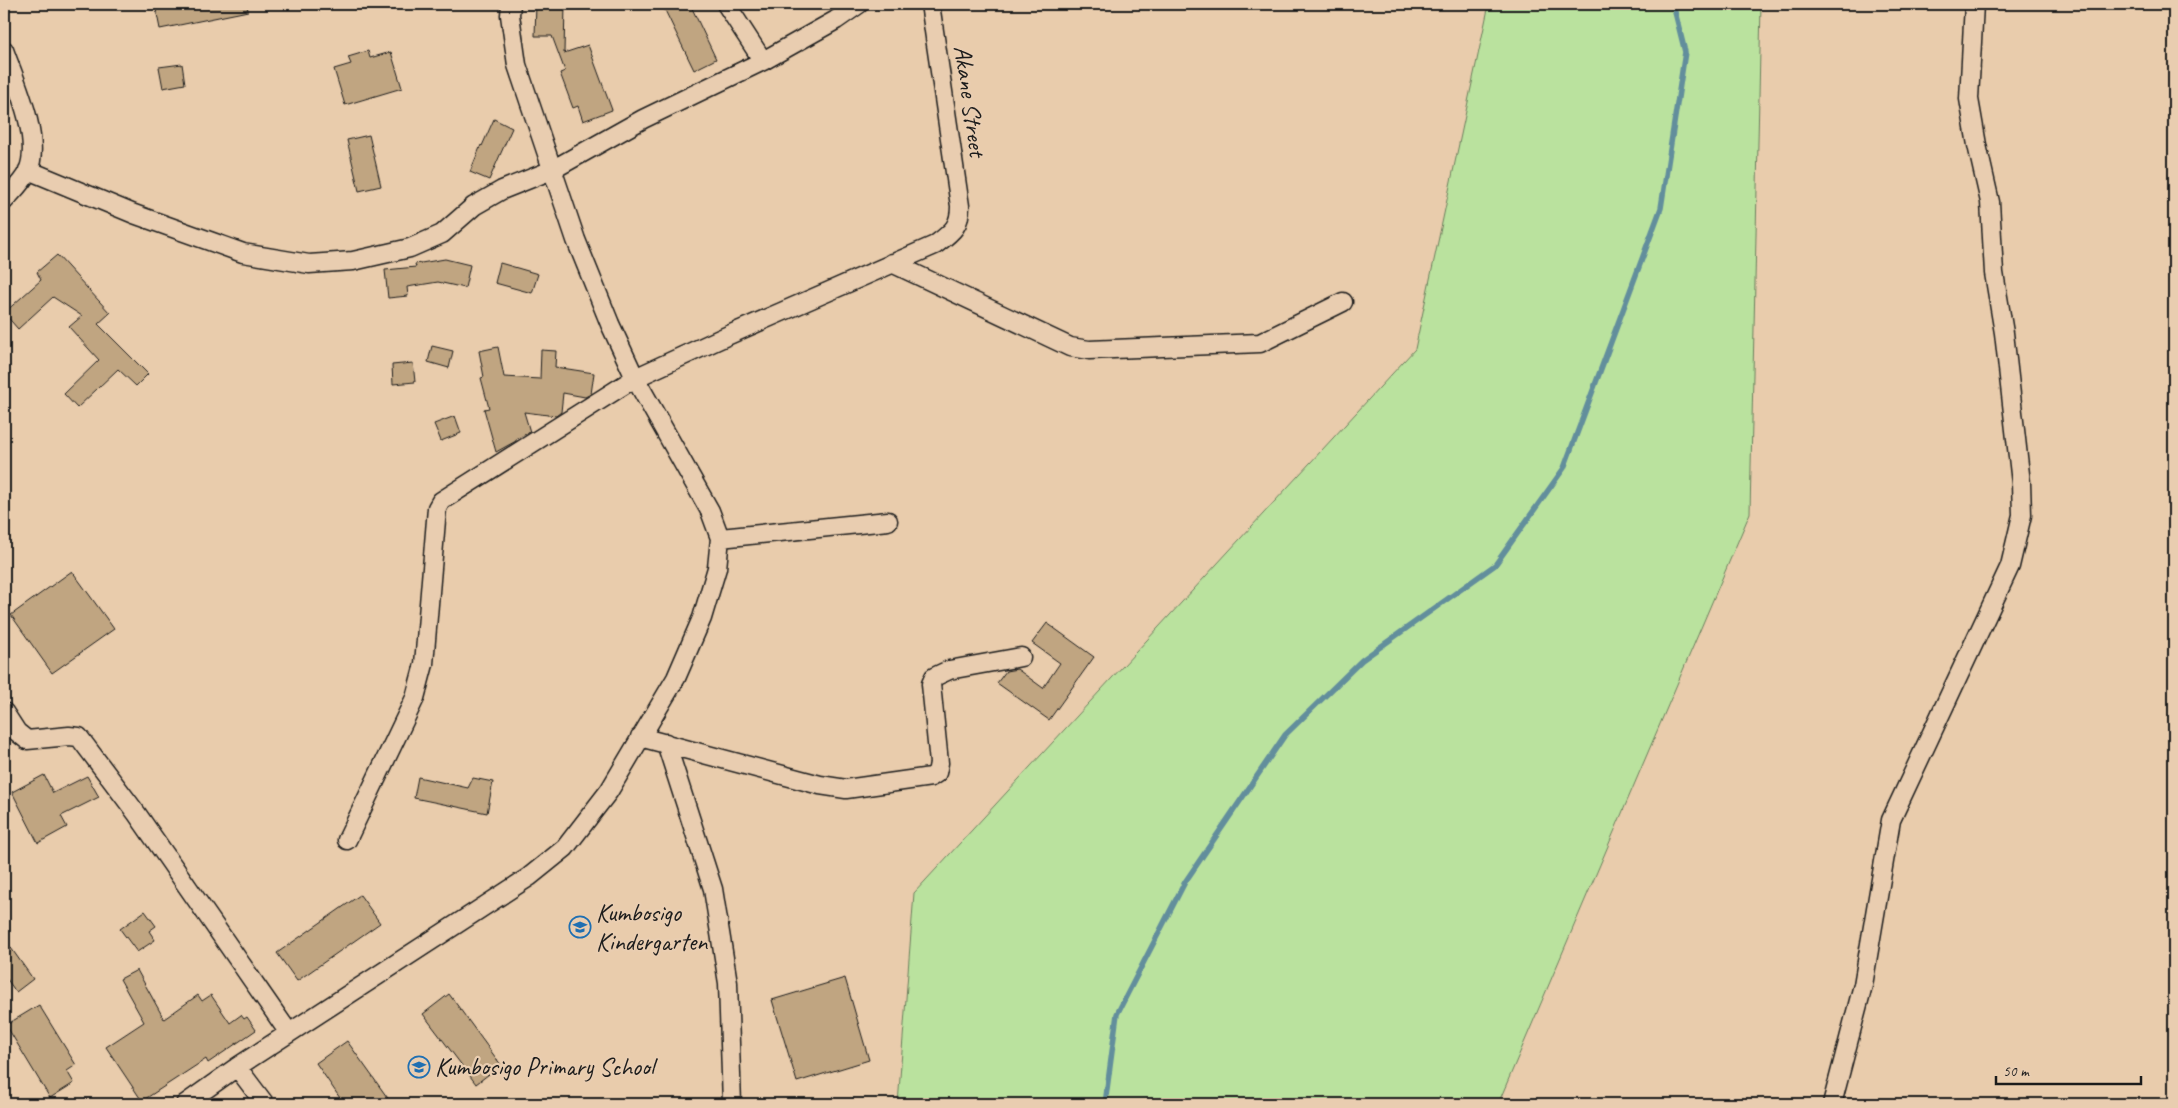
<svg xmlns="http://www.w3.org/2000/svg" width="2178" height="1108" font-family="Caveat,sans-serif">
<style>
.green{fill:#bae29e;stroke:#6b7f5d}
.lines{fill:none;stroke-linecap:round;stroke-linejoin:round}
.stream{stroke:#628e9c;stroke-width:5.5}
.building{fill:#c0a581;stroke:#1c1c1c}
.minor-casing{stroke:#1c1c1c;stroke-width:21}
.minor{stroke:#e9cdb0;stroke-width:18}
.labels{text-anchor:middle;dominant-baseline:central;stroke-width:4.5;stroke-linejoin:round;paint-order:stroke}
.street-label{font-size:25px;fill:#1c1c1c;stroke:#e9cdb0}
.poi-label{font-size:25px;fill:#1c1c1c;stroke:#e9cdb0;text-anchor:start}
</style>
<rect width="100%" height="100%" fill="#e9ccac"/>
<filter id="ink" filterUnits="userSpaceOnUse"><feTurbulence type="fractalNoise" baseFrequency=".02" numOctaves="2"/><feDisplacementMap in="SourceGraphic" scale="10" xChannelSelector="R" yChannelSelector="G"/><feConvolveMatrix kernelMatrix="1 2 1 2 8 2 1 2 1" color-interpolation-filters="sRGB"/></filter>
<g filter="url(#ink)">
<path class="green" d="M1489,4H1761L1750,513L1498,1104H898L914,893L1415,349Z"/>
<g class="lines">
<path class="stream" d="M1105,1104L1117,1014L1185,882L1285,735L1362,660L1495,565L1564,468L1661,208L1685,52L1673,4"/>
</g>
<path class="building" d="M155,4H247L248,11L160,29Z
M536,4H565L564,53L588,45L612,110L583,121L578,106L573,108L560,73L565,71L552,36H535Z
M662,4H690L716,59L694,70Z
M368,51L370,58L391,52L402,88L345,105L334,69L351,64L348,57Z
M182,64L185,84L163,88L159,67Z
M494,119L512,128L489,180L470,172L481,145L482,146Z
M369,135L381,186L359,191L347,140Z
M57,255L110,313L98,324L148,374L136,386L118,369L77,408L64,394L99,360L69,327L82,316L53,297L18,329L4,313L41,280L37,272Z
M445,259L470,265L465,288L438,282L407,287L408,296L388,298L385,270L416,267L415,264Z
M500,263L538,274L532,293L495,283Z
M432,346L453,351L449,368L428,362Z
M498,347L504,377L540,379L541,350L556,351L555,367L594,373L591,394L585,397L563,393L561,412L556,416L524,412L530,432L516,439V441L496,452L484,409L489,408L481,378L484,377L479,351Z
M413,363L415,382L393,384L392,365Z
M455,416L461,433L441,441L434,424Z
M72,571L114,629L52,673L11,615Z
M1047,623L1094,657L1049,720L997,683L1006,671L1017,669L1043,688L1060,663L1032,643Z
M44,775L53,793L87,776L99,797L61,816L67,827L38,843L12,792Z
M418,777L468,788L473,778L493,782L487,813L414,798Z
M360,895L380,923L297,981L277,953Z
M145,911L156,926L149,931L155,940L137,952L120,929Z
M4,938L33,979L16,992L4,975Z
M137,970L164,1019L198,995L202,1001L211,995L230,1023L241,1015L244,1019L247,1017L256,1030L208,1063L206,1059L142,1101L106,1047L144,1022L120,979Z
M845,978L869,1060L797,1082L772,1000Z
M449,994L501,1065L476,1084L423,1014Z
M39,1005L76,1065L67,1071L74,1083L50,1098L6,1025Z
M347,1041L392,1104H344L316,1063Z"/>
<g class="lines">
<g class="minor-casing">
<path id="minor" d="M726,4L763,61
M4,50C15,81 42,139 28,171C23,182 12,192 4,201
M28,170L134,214L243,253L309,264L353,261L410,248L442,234L474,206L502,190L552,170L643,119L763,61L836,20L859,4
M892,263L1070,347L1089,350L1260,343L1343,302
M720,538L888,521
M4,712L17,732L27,740L69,736L79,737L137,814L289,1033
M640,737L820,785L846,789L931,777L937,773L939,763L931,684L934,677L949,670L1021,657
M666,743L713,889L728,983L732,1104
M347,840L415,698L424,664L437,508L441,501L635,378L722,338L935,245C952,232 960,227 960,206L930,4
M237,1067L265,1104
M185,1104L237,1067L529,877L565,848L609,791L676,678L702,618L717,568L720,538L710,511L635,378L610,324L576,240L517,65L510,15L511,4
M1832,1104L1863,985L1891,820L2010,566L2022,515L2021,483L2004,333L1994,273L1990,202L1977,145L1969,99L1974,4"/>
</g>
<use href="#minor" class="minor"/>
</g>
</g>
<defs>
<g id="school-ring" transform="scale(1.125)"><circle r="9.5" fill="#e9cdb0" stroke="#1f6fb2" stroke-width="1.5"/><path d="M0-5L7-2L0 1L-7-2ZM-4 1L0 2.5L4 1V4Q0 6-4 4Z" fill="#1f6fb2"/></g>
</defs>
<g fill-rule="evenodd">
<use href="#school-ring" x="580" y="927"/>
<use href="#school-ring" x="419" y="1067"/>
</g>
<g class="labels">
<g class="street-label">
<text transform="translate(970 101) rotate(82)">Akane Street</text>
</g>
<g class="poi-label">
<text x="596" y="913">Kumbosigo<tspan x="596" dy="29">Kindergarten</tspan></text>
<text x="435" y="1067">Kumbosigo Primary School</text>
</g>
</g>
<rect width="2178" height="1108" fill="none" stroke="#e9cdb0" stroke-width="20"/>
<rect x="10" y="10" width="2158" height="1088" fill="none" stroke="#1c1c1c" stroke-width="2" filter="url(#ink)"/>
<path d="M1996 1076v8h145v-8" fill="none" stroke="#1c1c1c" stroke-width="2.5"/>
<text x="2003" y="1076" font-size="15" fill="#1c1c1c" stroke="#e9cdb0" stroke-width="4" paint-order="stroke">50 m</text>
</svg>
